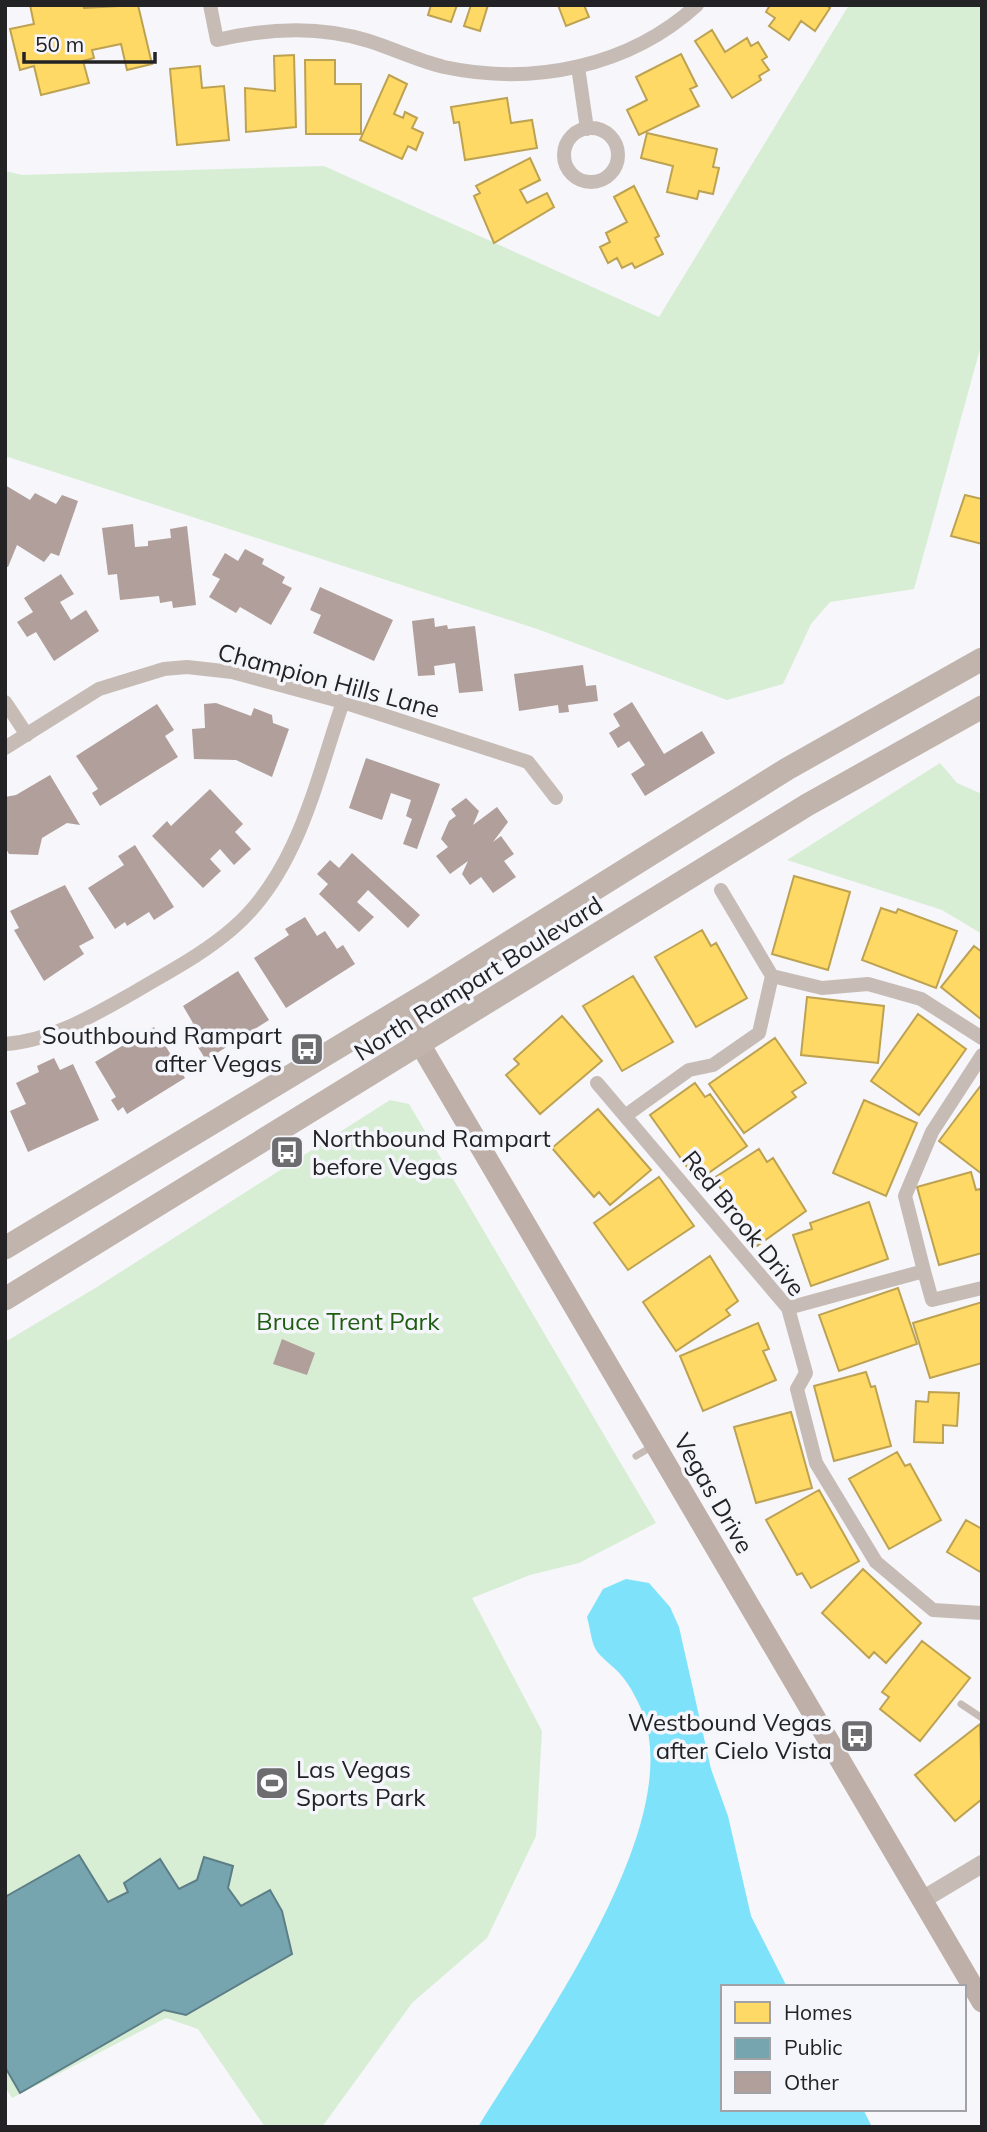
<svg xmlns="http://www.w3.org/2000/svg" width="987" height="2132" font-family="Mulish,sans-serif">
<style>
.green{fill:#d7eed5}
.water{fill:#7de2fa}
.homes{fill:#ffd966;stroke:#bda252;stroke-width:2}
.public{fill:#76a5af;stroke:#5d7e86;stroke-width:2}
.building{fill:#b09f9a}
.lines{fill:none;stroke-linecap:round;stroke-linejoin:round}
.service{stroke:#c7bcb5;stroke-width:7}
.minor{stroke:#c7bcb5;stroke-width:14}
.tertiary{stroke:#c7bcb5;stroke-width:18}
.secondary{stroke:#beb0a8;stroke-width:21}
.primary{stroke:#c0b4ac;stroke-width:23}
.labels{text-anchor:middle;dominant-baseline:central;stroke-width:7;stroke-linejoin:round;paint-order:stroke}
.street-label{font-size:24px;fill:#232325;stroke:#f5f5fc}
.poi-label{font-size:24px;fill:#232325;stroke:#f5f5fc;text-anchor:end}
.park-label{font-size:24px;fill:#1e5d0f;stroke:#f5f5fc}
</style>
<rect width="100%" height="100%" fill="#f6f6fb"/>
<path class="green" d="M849,5H982V342L914,589L830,602L811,624L783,684L727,700L540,630L5,456V171L22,175L324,166L659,317Z
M940,763L957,783L982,794V934L942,910L787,860Z
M390,1100L409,1104L656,1523L579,1563L530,1575L472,1598L542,1731L536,1836L487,1938L412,2003L322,2127H265L198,2029L166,2018L12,2098L5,2087V1342L97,1287Z"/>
<path class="water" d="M626,1579L649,1583L670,1607L679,1627L711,1769L728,1816L751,1916L787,1987H723V2109H863L872,2127H478C536,2031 683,1831 644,1717C640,1704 630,1685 621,1675C614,1666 600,1658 595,1648C591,1640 590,1627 587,1617L603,1589Z"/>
<path class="homes" d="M30,5H83L84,8L138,5L152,64L127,70L121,44L92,50L94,58L83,61L89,83L41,95L34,66L20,70L10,29L34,24Z
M431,5H457L451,22L428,15Z
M471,5H488L480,31L464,26Z
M558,5H584L589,17L566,26Z
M770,5H826L830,8L815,31L801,21L789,40L769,26L775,18L766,12Z
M712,30L725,52L747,38L751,46L758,42L767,57L762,60L769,70L759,76L761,80L732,98L695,41Z
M681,54L697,86L690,89L699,106L639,135L627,110L647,100L636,77Z
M294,55L296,127L246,132L245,88L275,91L274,56Z
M305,60H335V84H361V134H306Z
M200,66L202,88L224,86L229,140L177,145L170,69Z
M389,75L407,84L394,114L403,118L405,112L417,118L412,128L423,133L416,150L408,146L402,159L360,140Z
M507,98L511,123L532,120L537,148L465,160L459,122L454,123L451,107Z
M647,133L717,149L713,167L719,168L713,194L699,191L697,199L667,192L673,166L641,158Z
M530,158L540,180L520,190L527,203L547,193L554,207L494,243L474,196L480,193L476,186Z
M634,186L659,236L655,238L663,254L635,268L632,263L622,268L617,258L608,263L600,247L610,242L606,233L627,222L614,197Z
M965,495L982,499V544L951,536Z
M794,876L850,892L828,970L772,954Z
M881,908L896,913L898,909L957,931L936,988L862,960Z
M702,930L711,946L716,943L747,998L696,1027L655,957Z
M974,946L982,952V1020L941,987Z
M633,976L673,1042L622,1071L583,1006Z
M807,997L884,1006L878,1063L801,1055Z
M918,1014L966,1049L919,1115L871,1081Z
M562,1016L602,1061L540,1114L506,1075L519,1064L514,1059Z
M775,1038L806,1083L792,1092L796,1097L744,1133L709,1084Z
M695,1083L705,1097L710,1094L747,1146L697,1181L650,1115Z
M982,1084V1174L939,1141Z
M864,1100L917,1123L886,1196L833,1173Z
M598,1109L651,1170L610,1205L599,1192L594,1197L552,1148Z
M759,1149L767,1162L773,1158L806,1211L757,1246L714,1178Z
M971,1172L976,1190L980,1189L982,1195V1253L939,1265L917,1187Z
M659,1177L694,1226L628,1270L594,1223Z
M869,1202L888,1259L811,1286L793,1235L812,1229L810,1223Z
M710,1256L738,1301L726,1310L730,1315L676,1351L643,1302Z
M898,1288L917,1344L839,1371L819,1315Z
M982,1302V1363L930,1378L913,1323Z
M758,1323L769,1349L763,1351L776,1380L703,1411L680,1356Z
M866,1372L871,1387L875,1386L891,1446L834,1461L814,1386Z
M929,1392L959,1393L957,1426L943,1425V1443L914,1442L916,1401L928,1402Z
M791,1412L812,1488L756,1503L734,1427Z
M897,1452L905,1466L910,1464L941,1520L889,1549L849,1479Z
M819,1490L859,1561L811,1588L802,1573L797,1575L766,1520Z
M966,1520L982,1529V1573L947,1552Z
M863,1569L921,1623L886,1663L874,1652L869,1658L822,1613Z
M922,1641L970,1678L920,1741L880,1709L889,1697L882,1692Z
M980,1724L982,1799L955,1821L915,1775Z"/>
<path class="public" d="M79,1855L108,1902L128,1892L124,1883L160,1859L179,1889L197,1880L204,1857L233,1866L228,1888L241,1906L270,1890L282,1911L292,1954L186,2015L164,2010L20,2093L5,2067V1897Z"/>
<path class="building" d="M5,485L30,500L35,493L56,504L62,495L78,501L59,556L51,553L44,562L17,545L8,567L5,566Z
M133,524L135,547L148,546V541L171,538L170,529L187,526L196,605L173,608L172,601L160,603L159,596L120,600L117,574L108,575L102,528Z
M245,549L264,559L262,564L285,577L282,583L292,588L271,625L240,607L236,613L209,597L220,579L212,575L225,553L238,561Z
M61,574L74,594L60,602L71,620L86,610L99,631L54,661L36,632L27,637L17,622L33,612L24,598Z
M320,587L393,620L374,661L313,633L321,615L310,610Z
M434,618L435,627L447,625L448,629L475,626L483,691L459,693L455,663L434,666L435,675L418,676L412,621Z
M583,665L586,686L596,685L598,701L568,705L569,712L559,713L558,705L519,711L514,674Z
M632,702L664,754L702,731L715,753L645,796L631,774L645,765L629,741L618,748L609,733L620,726L613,714Z
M216,703L251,716L254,708L272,715L273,723L289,729L272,777L236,760L194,759L192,729L205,728L204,704Z
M157,704L174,730L165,736L178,757L100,806L92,793L98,789L76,756Z
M366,758L440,784L417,849L403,844L412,819L406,816L411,800L391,793L382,820L349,808Z
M50,775L80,825L67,823L42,838L38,855L9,854L5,847V797L16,795Z
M210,789L243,824L235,832L251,849L234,865L220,849L210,859L221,871L203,888L152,836L167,821L171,826Z
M466,798L479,811L473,825L497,807L508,822L493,842L501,836L514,854L504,861L516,877L493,893L481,877L470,885L462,874L468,861L450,874L436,856L448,847L441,839L449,821L456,816L451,809Z
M135,845L174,907L154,920L149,912L127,926L125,922L115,929L88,888L124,865L118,856Z
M352,853L420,915L408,928L368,890L357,902L374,917L359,932L319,894L328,884L317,874L330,860L339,868Z
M65,885L94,938L79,946L84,954L44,981L14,930L19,928L10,911Z
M305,917L317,936L325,931L337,949L343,945L355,964L286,1008L254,958L289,935L285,929Z
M238,971L269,1020L206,1060L186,1028L193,1023L183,1006Z
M154,1027L185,1078L127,1114L123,1107L118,1111L111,1100L116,1097L95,1062Z
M54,1058L60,1070L73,1064L99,1120L28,1152L10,1111L26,1104L16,1083L39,1072L37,1066Z
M282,1339L315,1353L307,1375L273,1364Z"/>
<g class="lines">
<path class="service" d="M636,1456L653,1446
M961,1704L982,1718"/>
<path class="minor" d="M210,5L217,40C268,28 319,25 369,41C394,49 419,61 444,67C533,86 629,67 697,5
M578,67L587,129
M564 155a27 27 0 1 1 54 0a27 27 0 1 1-54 0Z
M5,702L27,735
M5,748L99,689L164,669L187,667L232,672L343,702L528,762L556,798
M721,890L772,976
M772,976L822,988L868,984L921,999L982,1038
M5,1044C51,1041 94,1015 133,993C166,973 202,955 232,929C298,873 316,780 343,702
M597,1083L788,1308L806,1373L797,1389L816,1463L876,1562L933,1610L982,1613
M625,1116L689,1070L713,1065L759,1033L772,976
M924,1271L932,1300L982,1288
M788,1308L924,1271L905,1196L932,1132L982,1055"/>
<path class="tertiary" d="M922,1900L982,1864"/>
<path class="secondary" d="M400,1010L982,2002"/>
<path class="primary" d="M5,1248L433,990L787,769L982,659
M5,1299L807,805L982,707"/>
</g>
<defs>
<g id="bus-square" transform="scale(1.75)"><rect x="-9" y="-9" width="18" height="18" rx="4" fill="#6d6d70" stroke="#f5f5fc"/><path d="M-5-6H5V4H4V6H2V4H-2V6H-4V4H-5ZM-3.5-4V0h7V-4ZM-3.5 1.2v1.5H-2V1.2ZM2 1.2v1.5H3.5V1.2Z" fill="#fff"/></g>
<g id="stadium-square" transform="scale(1.75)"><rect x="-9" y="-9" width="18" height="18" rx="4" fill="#6d6d70" stroke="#f5f5fc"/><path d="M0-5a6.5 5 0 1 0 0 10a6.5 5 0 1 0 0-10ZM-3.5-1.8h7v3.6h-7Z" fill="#fff"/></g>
</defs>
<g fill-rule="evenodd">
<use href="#bus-square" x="307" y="1049"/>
<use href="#bus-square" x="287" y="1152"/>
<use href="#bus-square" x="857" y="1736"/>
<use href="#stadium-square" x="272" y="1783"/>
</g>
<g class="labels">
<g class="street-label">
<text transform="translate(329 680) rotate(15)">Champion Hills Lane</text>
<text transform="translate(478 978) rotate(-32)">North Rampart Boulevard</text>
<text transform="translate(744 1223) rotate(51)">Red Brook Drive</text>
<text transform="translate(714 1493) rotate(60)">Vegas Drive</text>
</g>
<g class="poi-label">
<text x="282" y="1035">Southbound Rampart<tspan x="282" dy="28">after Vegas</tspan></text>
<text x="312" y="1138" text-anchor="start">Northbound Rampart<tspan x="312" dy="28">before Vegas</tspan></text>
<text x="832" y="1722">Westbound Vegas<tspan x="832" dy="28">after Cielo Vista</tspan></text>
<text x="296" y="1769" text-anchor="start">Las Vegas<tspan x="296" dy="28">Sports Park</tspan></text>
</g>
<g class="park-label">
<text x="348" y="1321">Bruce Trent Park</text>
</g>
</g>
<rect width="987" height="2132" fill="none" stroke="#232325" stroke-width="14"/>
<rect x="721" y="1985" width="245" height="126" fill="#f5f5fc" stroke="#a1a1a6" stroke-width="2"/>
<rect x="735" y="2002" width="35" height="21" fill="#ffd966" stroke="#a1a1a6" stroke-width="2"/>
<text x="784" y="2020" font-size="21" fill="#232325">Homes</text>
<rect x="735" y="2038" width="35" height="21" fill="#76a5af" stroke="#a1a1a6" stroke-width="2"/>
<text x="784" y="2055" font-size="21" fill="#232325">Public</text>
<rect x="735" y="2072" width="35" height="21" fill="#b09f9a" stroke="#a1a1a6" stroke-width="2"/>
<text x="784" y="2090" font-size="21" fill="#232325">Other</text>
<path d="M24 52v10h131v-10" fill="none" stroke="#232325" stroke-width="3.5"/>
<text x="35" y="52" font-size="21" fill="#232325" stroke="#f5f5fc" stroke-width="5" paint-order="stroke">50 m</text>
</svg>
